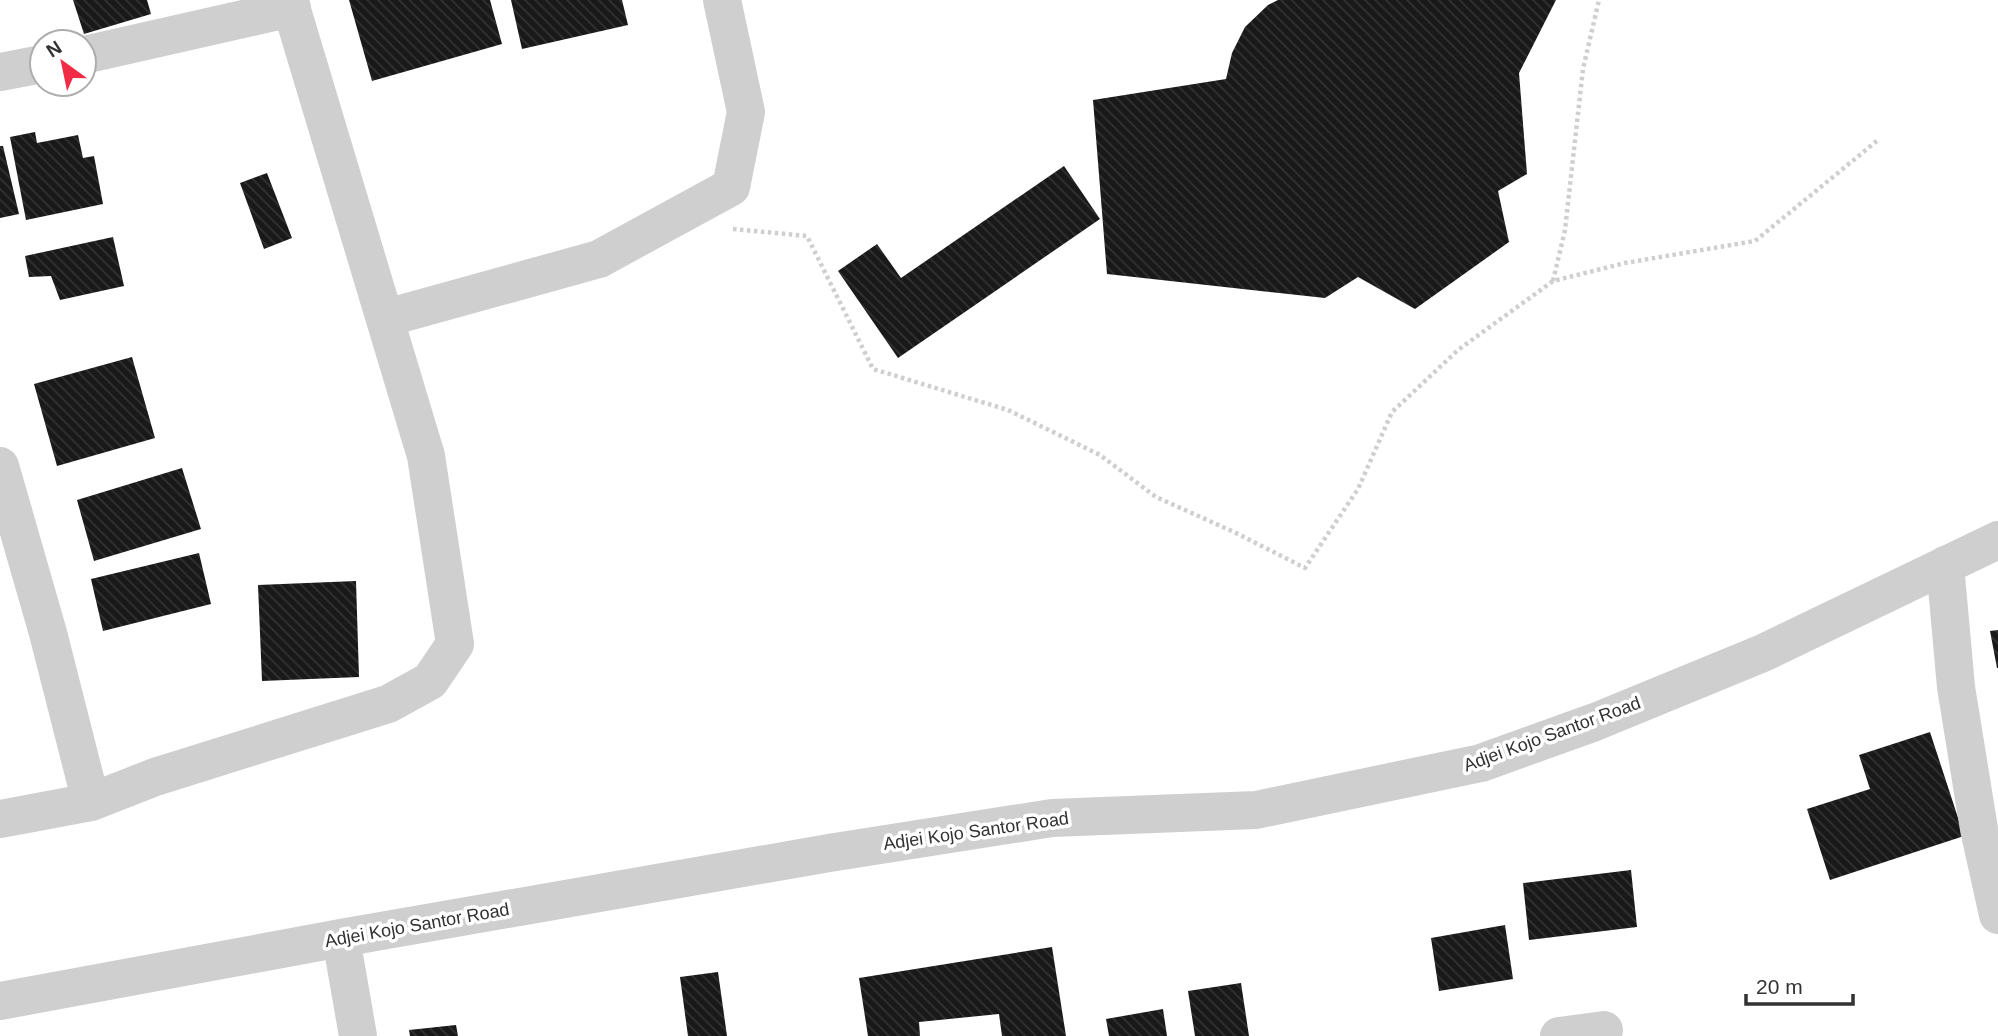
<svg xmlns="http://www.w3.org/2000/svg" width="1998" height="1036" font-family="Arial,sans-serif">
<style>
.building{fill:url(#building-back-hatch)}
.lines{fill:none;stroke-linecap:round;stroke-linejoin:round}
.path{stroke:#cfcfcf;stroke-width:4.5;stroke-dasharray:3.5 3.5;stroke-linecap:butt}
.minor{stroke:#cfcfcf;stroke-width:38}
.labels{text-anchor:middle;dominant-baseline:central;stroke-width:7;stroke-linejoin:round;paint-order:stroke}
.street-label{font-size:18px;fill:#323232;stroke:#fff}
</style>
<defs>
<pattern id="building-back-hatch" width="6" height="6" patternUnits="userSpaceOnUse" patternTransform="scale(1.75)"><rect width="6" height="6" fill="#191919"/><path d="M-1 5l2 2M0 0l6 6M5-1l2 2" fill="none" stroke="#323232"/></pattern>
</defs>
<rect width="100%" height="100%" fill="#fff"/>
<path class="building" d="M73,0H147L151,14L84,34Z
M349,0H490L502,44L372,81Z
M511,0H622L628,25L522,49Z
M1278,0H1556L1519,73L1527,174L1498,191L1509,242L1415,309L1358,277L1325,298L1107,274L1093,100L1226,79L1232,53L1245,27L1268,5Z
M35,132L37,143L78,135L83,158L94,156L103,204L26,220L10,137Z
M0,146H3L19,214L0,218Z
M1064,166L1100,219L898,358L838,271L877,244L901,278Z
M267,173L292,238L264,249L240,183Z
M113,237L124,286L60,300L51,276L29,277L25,256Z
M132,357L155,438L57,466L34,384Z
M182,468L201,529L94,561L77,500Z
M199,553L211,604L103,631L91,579Z
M356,581L359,677L262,681L258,585Z
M1998,630V668H1997L1990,631Z
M1930,732L1964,836L1830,880L1807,809L1870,789L1859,755Z
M1631,870L1637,927L1529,940L1523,883Z
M1505,925L1513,979L1439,991L1431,938Z
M1052,947L1066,1036H1002L999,1014L919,1022L920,1036H868L859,978Z
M718,972L727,1036H688L680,977Z
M1241,983L1249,1036H1195L1188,991Z
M1163,1009L1167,1036H1109L1106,1019Z
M456,1025L458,1036H410L409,1030Z"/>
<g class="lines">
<path class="path" d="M733,229L807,236L873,369L1008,410L1100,455L1156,497L1234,532L1305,568L1358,489L1392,412L1458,350L1553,281L1625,263L1755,241L1878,140
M1553,281L1565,230L1583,69L1599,0"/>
<path class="minor" d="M84,55L292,8
M0,72L42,64
M386,318L599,259L731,187L746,112L722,0
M0,466L48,633L91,802
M1945,565L1956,687L1979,829L1998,915
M0,819L91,802L155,777L388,704L430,681L455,644L426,456L289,0
M341,938L358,1036
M0,1001L341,938L829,853L1052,818L1256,810L1481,763L1595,722L1763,653L1998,540
M1559,1036L1604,1030"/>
</g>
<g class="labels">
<g class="street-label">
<text transform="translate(1552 734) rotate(-20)">Adjei Kojo Santor Road</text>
<text transform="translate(976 831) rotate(-8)">Adjei Kojo Santor Road</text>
<text transform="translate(417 925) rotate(-10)">Adjei Kojo Santor Road</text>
</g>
</g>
<g transform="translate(63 63) rotate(327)"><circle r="33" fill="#ffffff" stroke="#adadad" stroke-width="2"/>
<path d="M0-5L12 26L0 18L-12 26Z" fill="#f12b46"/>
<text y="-10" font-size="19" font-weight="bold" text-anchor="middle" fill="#323232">N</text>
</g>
<path d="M1746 994v10h107v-10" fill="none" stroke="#323232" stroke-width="3.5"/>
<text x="1756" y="994" font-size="21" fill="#323232" stroke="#ffffff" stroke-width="5" paint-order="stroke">20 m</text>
</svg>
